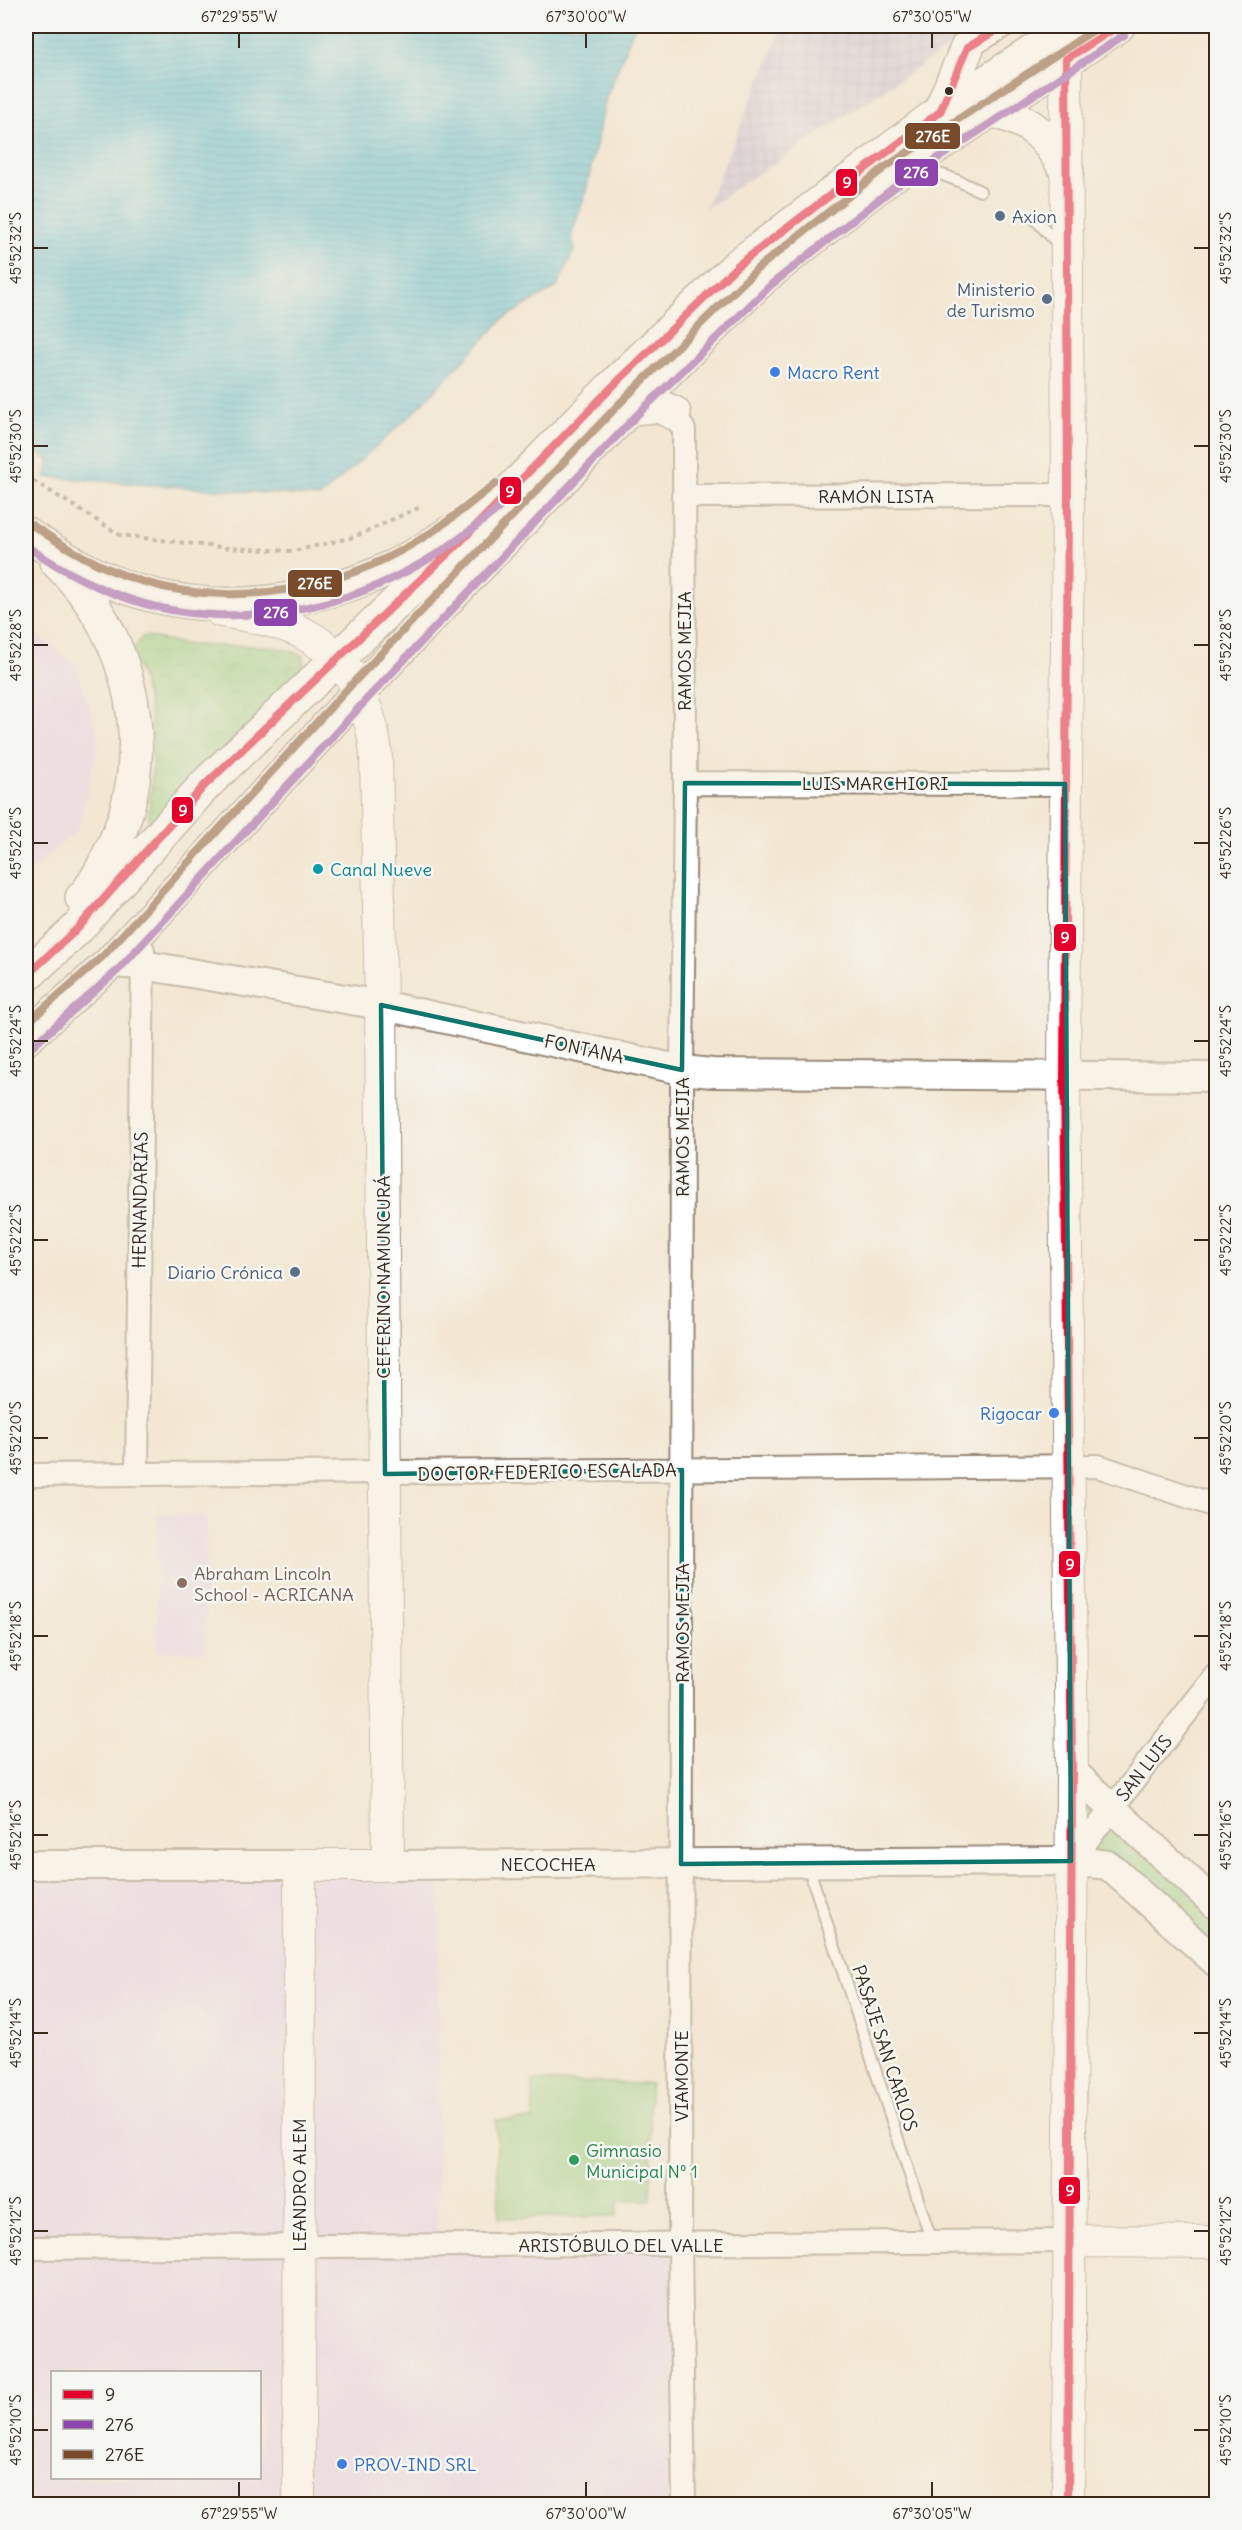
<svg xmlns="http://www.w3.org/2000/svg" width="1242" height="2530" font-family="Delius,sans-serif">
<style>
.built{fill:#e6d2f0;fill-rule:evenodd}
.industrial{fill:url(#industrial-grid)}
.grass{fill:url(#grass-dots);stroke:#697e52;stroke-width:1.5}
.park{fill:url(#park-crowns);stroke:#697e52;stroke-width:1.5}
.garden{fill:#97d286;stroke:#697e52;stroke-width:1.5}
.water{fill:url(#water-rules);stroke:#4c767c;stroke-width:1.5}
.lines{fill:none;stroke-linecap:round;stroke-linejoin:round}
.service-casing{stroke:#978878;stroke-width:14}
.minor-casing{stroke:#978878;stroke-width:26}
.tertiary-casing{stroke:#978878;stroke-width:32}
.secondary-casing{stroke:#978878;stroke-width:34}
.trunk-casing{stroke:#978878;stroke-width:36}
.path{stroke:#978878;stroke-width:4;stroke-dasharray:4.5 4.5;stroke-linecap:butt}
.service{stroke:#fff;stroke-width:10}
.minor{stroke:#fff;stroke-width:22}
.tertiary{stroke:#fff;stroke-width:28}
.secondary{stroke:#fff;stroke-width:32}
.trunk{stroke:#fff;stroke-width:33}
.bus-1-casing{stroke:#f6f6f2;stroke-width:12}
.bus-2-casing{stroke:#f6f6f2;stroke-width:12}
.bus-3-casing{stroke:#f6f6f2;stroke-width:12}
.bus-1{stroke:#e4002b;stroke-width:8}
.bus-2{stroke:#8e44ad;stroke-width:8}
.bus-3{stroke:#7a4b2a;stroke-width:8}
.marked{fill:none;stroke:#0f766e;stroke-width:4.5;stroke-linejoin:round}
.ticks{fill:none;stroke:#3b2a1e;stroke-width:2}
.bus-dot{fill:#3b2a1e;stroke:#f6f6f2;stroke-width:2}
.service-dot{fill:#5c6f8a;stroke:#f6f6f2;stroke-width:2}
.shop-dot{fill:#3f7fe0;stroke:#f6f6f2;stroke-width:2}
.culture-dot{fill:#0f9aa8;stroke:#f6f6f2;stroke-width:2}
.education-dot{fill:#8d6e63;stroke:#f6f6f2;stroke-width:2}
.leisure-dot{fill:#2e9e5b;stroke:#f6f6f2;stroke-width:2}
.labels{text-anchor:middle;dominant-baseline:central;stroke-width:5;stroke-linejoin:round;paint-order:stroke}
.service-label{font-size:18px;fill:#4e5e75;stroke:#f6f6f2;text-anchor:end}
.shop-label{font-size:18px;fill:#366cbe;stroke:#f6f6f2;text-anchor:start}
.street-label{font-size:18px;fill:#3b2a1e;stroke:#f6f6f2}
.culture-label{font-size:18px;fill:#0d838f;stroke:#f6f6f2;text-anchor:start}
.education-label{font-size:18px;fill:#785e54;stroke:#f6f6f2;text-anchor:start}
.leisure-label{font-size:18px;fill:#27864d;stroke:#f6f6f2;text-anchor:start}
.line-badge{stroke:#f6f6f2;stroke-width:2}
.badge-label{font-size:16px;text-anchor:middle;font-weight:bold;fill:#fff}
.neatline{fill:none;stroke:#3b2a1e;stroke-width:2}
.ticks-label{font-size:15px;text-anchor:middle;fill:#3b2a1e}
</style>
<defs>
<pattern id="industrial-grid" width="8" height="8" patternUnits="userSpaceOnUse" patternTransform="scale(1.5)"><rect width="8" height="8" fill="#c8bfd8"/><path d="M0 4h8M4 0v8" fill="none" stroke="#ada4b9"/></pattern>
<pattern id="grass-dots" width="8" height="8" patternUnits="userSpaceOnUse" patternTransform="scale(1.5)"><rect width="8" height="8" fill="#97d286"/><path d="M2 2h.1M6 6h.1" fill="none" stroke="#83b473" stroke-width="1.8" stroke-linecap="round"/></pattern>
<pattern id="park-crowns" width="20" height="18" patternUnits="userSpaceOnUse" patternTransform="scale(1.5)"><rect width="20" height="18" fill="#97d286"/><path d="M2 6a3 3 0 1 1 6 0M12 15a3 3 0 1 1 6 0" fill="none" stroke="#83b473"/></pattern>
<pattern id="water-rules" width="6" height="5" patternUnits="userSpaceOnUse" patternTransform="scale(1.5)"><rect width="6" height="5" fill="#5ec3db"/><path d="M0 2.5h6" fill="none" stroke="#4f9fb1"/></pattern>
</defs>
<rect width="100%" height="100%" fill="#f6f6f2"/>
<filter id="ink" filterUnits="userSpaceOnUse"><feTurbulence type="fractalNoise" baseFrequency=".0167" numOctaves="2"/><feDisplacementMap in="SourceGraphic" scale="12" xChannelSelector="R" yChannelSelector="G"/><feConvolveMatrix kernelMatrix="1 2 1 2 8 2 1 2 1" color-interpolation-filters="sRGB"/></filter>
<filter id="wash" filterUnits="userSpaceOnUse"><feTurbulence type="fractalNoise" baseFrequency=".008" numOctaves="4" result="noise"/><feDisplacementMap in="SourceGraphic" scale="24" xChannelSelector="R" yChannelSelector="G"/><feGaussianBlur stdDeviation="1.35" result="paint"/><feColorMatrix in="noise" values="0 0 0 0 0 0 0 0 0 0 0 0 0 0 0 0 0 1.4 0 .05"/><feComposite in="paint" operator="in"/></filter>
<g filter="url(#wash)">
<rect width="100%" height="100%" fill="#f3e7d3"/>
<path class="built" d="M26,627L77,666L99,740L78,829L26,874Z
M157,1515H207L205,1652L157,1651Z
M440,1864L437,2246L680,2245L684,2504H26V1865ZM52,2372H260V2478H52Z"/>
<path class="industrial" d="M783,26H980L705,209Z"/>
<path class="grass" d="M1072,1771L1216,1905V1962L1108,1865L1071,1861Z"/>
<path class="park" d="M143,636C160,638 177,644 194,645C229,648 271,640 303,656L304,670L148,827C153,760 161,721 133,656V651Z"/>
<path class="garden" d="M532,2081L650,2084L651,2200H619L617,2216L499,2218L496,2120H533Z"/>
<path class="water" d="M26,26H635L606,98L586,192L571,237L575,248L557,287L504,318L413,413L320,497L45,477L49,460L26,447Z"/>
</g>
<g filter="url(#ink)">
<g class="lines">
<g class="service-casing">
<path id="service" d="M914,173C938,169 958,181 980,191
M1034,218L1060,246
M807,1863L932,2242"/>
</g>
<g class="minor-casing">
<path id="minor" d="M967,48L1003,26
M674,413L684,430L685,783L682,1070L680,2245L684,2504
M683,496L1068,495
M685,783L1065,784
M137,1473L143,950
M26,1475L1098,1466L1216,1506
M1071,1861L1216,1675
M26,2248L1069,2241"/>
</g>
<g class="tertiary-casing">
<path id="tertiary" d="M110,963L143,965L381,1005L682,1070L712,1073L1216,1077
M1072,1771L1216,1905
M26,1865H300
M388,1865L1071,1861L1108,1865L1216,1962"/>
</g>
<g class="secondary-casing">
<path id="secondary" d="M1054,42L1066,59L1068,495L1064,1076L1072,1771L1068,2504
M221,611C284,621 335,634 362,698C370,718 375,735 376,756L381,1005L388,1865H300L299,2504
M1069,2241L1216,2242"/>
</g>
<g class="trunk-casing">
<path id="trunk" d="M991,110C1032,121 1047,135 1067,172
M940,112L967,48
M630,408L658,406L674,413
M26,534C56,554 88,573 122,586C230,625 358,599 449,533
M56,561C134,635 159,755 111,851C103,867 95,885 82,898
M26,976L78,928L205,785L462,540L612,387L737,266L940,112L1073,26
M26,1038L110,963L359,692L630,408L765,276L890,177L1118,26"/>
</g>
<path class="path" d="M26,476L120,535L227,548L294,551L354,537L420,507"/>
<use href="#service" class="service"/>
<use href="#minor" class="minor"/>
<use href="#tertiary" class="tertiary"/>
<use href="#secondary" class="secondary"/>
<use href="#trunk" class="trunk"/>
<g class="bus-1-casing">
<path id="bus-1" d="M26,976L78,928L205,785L462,540L612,387L737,266L940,112L967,48L1003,26
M1068,2504L1072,1771L1064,1076L1068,495L1066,59L1118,26"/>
</g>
<g class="bus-2-casing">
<path id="bus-2" d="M26,546C60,569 96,589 135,601C224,629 328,614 409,570C446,551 478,525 510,499
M33,1046L118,970L367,699L637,415L772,284L896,186L1124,35"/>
</g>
<g class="bus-3-casing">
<path id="bus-3" d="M32,525C66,548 101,569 141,581C224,607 324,593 400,551C435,533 466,507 496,483
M26,1024L103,956L351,685L622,401L758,268L884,168L1100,26"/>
</g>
<use href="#bus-1" class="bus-1"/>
<use href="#bus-2" class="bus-2"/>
<use href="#bus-3" class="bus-3"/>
</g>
</g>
<path d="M0 0H1242V2530H0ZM685,783L1065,784L1071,1861L681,1864L682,1470L385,1474L381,1005L682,1070Z" fill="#f3e7d3" fill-opacity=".55" fill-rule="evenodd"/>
<path class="marked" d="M685,783L1065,784L1071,1861L681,1864L682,1470L385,1474L381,1005L682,1070Z"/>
<path class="ticks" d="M239,33V48M586,33V48M932,33V48M33,248H48M1194,248H1209M33,446H48M1194,446H1209M33,645H48M1194,645H1209M33,843H48M1194,843H1209M33,1041H48M1194,1041H1209M33,1240H48M1194,1240H1209M33,1438H48M1194,1438H1209M33,1636H48M1194,1636H1209M33,1835H48M1194,1835H1209M33,2033H48M1194,2033H1209M33,2231H48M1194,2231H1209M33,2430H48M1194,2430H1209M239,2482V2497M586,2482V2497M932,2482V2497"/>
<circle class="bus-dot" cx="949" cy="91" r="5"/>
<g class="service-dot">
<circle cx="1000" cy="216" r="6"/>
<circle cx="1047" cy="299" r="6"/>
<circle cx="295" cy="1272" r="6"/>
</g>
<g class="shop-dot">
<circle cx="775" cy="372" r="6"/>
<circle cx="1054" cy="1413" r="6"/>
<circle cx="342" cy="2464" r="6"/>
</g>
<circle class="culture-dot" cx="318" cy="869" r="6"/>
<circle class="education-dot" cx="182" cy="1583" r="6"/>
<circle class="leisure-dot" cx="574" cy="2160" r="6"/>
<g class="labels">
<g class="service-label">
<text x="1012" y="216" text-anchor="start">Axion</text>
<text x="1035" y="289">Ministerio<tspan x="1035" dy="21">de Turismo</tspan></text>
<text x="283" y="1272">Diario Crónica</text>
</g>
<g class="shop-label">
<text x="787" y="372">Macro Rent</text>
<text x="1042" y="1413" text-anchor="end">Rigocar</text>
<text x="354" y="2464">PROV-IND SRL</text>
</g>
<g class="street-label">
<text x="876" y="496">RAMÓN LISTA</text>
<text transform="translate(684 651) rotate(-90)">RAMOS MEJIA</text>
<text x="875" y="783">LUIS MARCHIORI</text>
<text transform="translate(584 1049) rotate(12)">FONTANA</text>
<text transform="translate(682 1137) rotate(-90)">RAMOS MEJIA</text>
<text transform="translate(140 1200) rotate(-89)">HERNANDARIAS</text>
<text transform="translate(383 1277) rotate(-90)">CEFERINO NAMUNCURÁ</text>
<text transform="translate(547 1472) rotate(-1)">DOCTOR FEDERICO ESCALADA</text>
<text transform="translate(682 1623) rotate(-90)">RAMOS MEJIA</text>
<text transform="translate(1144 1768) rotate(-52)">SAN LUIS</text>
<text x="548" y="1864">NECOCHEA</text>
<text transform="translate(885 2048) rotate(72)">PASAJE SAN CARLOS</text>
<text transform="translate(681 2076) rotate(-90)">VIAMONTE</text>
<text transform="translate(299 2185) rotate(-90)">LEANDRO ALEM</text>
<text x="621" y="2245">ARISTÓBULO DEL VALLE</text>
</g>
<g class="culture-label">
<text x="330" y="869">Canal Nueve</text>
</g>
<g class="education-label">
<text x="194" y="1573">Abraham Lincoln<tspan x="194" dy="21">School - ACRICANA</tspan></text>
</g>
<g class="leisure-label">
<text x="586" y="2150">Gimnasio<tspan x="586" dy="21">Municipal Nº 1</tspan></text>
</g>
</g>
<g class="line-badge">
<rect x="904" y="122" width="57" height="28" rx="6" fill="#7a4b2a"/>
<rect x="894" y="158" width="45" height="29" rx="6" fill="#8e44ad"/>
<rect x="835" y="168" width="23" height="29" rx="6" fill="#e4002b"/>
<rect x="499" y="476" width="23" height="29" rx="6" fill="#e4002b"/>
<rect x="287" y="569" width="56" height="29" rx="6" fill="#7a4b2a"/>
<rect x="253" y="598" width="45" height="29" rx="6" fill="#8e44ad"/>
<rect x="171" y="796" width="23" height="28" rx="6" fill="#e4002b"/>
<rect x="1053" y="923" width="24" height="29" rx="6" fill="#e4002b"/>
<rect x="1058" y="1550" width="23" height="28" rx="6" fill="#e4002b"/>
<rect x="1058" y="2176" width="23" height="29" rx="6" fill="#e4002b"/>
</g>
<g class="badge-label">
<text x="933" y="142">276E</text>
<text x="916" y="178">276</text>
<text x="847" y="188">9</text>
<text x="510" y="497">9</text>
<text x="315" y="589">276E</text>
<text x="276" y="618">276</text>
<text x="183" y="816">9</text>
<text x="1065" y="943">9</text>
<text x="1070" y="1570">9</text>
<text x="1070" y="2196">9</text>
</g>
<rect width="1242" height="2530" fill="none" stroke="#f6f6f2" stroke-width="66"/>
<rect x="51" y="2371" width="210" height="108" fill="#f6f6f2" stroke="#aba49d" stroke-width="1.5"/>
<rect x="63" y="2390" width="30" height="9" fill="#e4002b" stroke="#aba49d" stroke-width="1.5"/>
<text x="105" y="2401" font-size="18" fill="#3b2a1e">9</text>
<rect x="63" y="2420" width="30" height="9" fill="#8e44ad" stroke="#aba49d" stroke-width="1.5"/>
<text x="105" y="2431" font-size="18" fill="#3b2a1e">276</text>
<rect x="63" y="2450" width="30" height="9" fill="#7a4b2a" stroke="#aba49d" stroke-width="1.5"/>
<text x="105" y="2461" font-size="18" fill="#3b2a1e">276E</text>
<rect x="33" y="33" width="1176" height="2464" class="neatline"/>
<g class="ticks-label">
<text x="239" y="22">67°29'55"W</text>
<text x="586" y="22">67°30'00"W</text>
<text x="932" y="22">67°30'05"W</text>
<text transform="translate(1226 248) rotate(-90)" y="5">45°52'32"S</text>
<text transform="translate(16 248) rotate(-90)" y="5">45°52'32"S</text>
<text transform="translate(1226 446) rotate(-90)" y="5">45°52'30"S</text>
<text transform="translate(16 446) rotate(-90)" y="5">45°52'30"S</text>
<text transform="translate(1226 645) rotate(-90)" y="5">45°52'28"S</text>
<text transform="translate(16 645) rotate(-90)" y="5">45°52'28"S</text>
<text transform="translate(16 843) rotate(-90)" y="5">45°52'26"S</text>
<text transform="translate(1226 843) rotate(-90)" y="5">45°52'26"S</text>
<text transform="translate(16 1041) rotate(-90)" y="5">45°52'24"S</text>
<text transform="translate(1226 1041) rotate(-90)" y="5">45°52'24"S</text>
<text transform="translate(1226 1240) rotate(-90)" y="5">45°52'22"S</text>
<text transform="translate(16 1240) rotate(-90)" y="5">45°52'22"S</text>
<text transform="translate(1226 1438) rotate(-90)" y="5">45°52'20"S</text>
<text transform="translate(16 1438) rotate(-90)" y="5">45°52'20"S</text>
<text transform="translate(1226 1636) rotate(-90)" y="5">45°52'18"S</text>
<text transform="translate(16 1636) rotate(-90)" y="5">45°52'18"S</text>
<text transform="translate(1226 1835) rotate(-90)" y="5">45°52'16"S</text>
<text transform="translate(16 1835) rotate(-90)" y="5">45°52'16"S</text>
<text transform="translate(16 2033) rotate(-90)" y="5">45°52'14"S</text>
<text transform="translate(1226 2033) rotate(-90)" y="5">45°52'14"S</text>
<text transform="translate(1226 2231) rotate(-90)" y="5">45°52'12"S</text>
<text transform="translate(16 2231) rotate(-90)" y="5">45°52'12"S</text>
<text transform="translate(1226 2430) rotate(-90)" y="5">45°52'10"S</text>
<text transform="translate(16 2430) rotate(-90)" y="5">45°52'10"S</text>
<text x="239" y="2519">67°29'55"W</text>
<text x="586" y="2519">67°30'00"W</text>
<text x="932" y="2519">67°30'05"W</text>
</g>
</svg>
